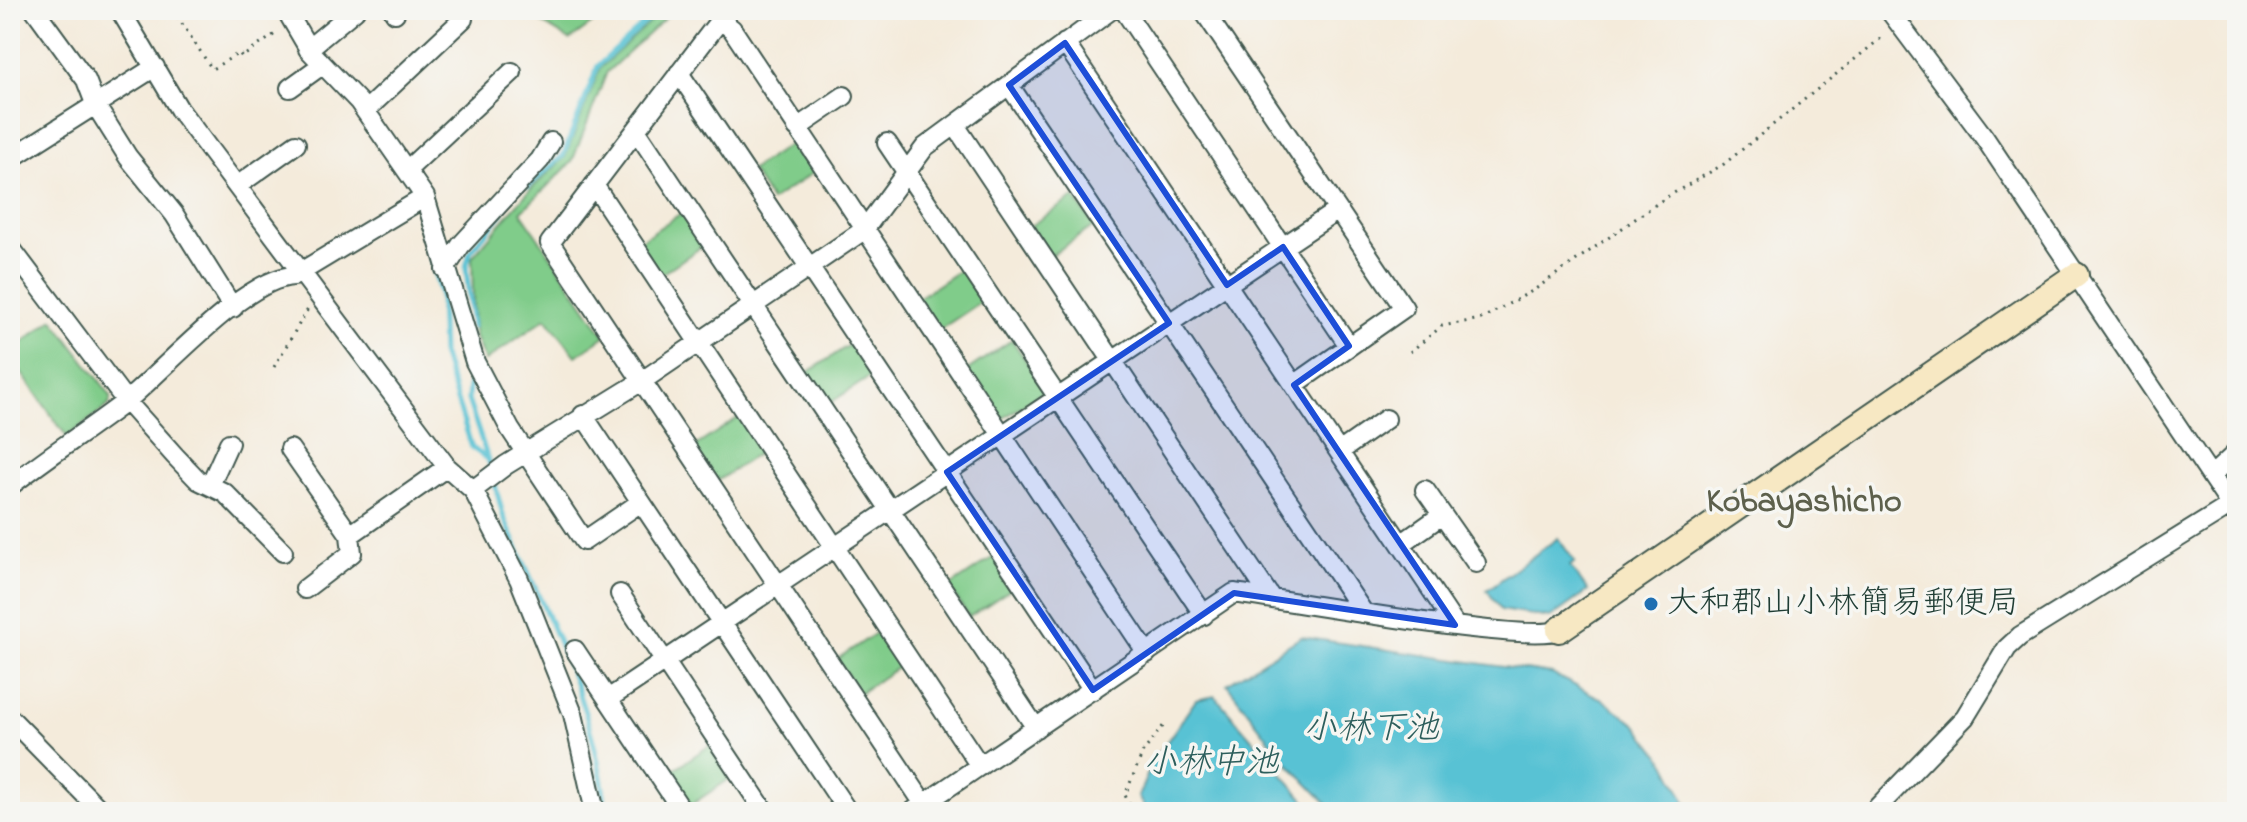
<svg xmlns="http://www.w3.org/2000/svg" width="2247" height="822" font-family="'Indie Flower','Klee One',sans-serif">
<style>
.green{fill:#80cc8a;stroke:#50845f;stroke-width:2}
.water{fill:#58c2d4;stroke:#3c8084;stroke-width:2}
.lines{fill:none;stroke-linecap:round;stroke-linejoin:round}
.stream{stroke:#58c2d4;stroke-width:5}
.street-casing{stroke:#3f574d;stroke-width:22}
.secondary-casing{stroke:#3f574d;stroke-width:28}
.path{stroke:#3f574d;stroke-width:3;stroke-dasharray:2 6;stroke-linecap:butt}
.street{stroke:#fff;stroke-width:18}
.secondary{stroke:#f7e8c3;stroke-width:24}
.marked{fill:#1d4ed8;fill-opacity:0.2;stroke:#1d4ed8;stroke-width:6;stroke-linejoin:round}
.poi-dot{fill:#1f6fb2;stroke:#f6f6f2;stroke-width:3}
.labels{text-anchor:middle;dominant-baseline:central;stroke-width:7;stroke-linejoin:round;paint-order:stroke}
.poi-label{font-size:32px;fill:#1f3d34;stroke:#f6f6f2;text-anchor:start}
.neighbourhood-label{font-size:34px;font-weight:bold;fill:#5d604c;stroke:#f6f6f2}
.water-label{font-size:34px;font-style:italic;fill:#2d5e5c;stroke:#f6f6f2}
</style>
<rect width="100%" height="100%" fill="#f6f6f2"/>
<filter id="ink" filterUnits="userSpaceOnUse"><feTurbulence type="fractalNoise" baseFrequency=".0125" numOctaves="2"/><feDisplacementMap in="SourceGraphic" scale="16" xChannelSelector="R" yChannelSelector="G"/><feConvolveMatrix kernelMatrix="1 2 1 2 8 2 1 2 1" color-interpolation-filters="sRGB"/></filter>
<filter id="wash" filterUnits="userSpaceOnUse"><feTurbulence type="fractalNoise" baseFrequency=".006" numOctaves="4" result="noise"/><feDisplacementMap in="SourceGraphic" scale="32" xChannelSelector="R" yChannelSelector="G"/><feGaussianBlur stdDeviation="1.8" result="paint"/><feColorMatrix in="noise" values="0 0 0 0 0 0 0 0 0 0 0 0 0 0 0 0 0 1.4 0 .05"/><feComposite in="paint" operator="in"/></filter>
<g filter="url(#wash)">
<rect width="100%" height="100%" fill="#f4ebdb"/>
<path class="green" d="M521,10H611L570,40Z
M663,10H674L607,72L572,162L521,212L605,336L576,356L546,318L485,361L474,335L472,257L528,192L565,157L600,68Z
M796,140L817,170L771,201L751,170Z
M1074,197L1094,226L1050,256L1030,226Z
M683,212L704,245L660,275L638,242Z
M963,268L984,300L939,330L918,298Z
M53,319L111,396L109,405L67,437L10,357V352Z
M1012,340L1046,390L999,421L966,371Z
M852,343L873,375L827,405L806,374Z
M741,416L763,450L717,481L694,447Z
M994,557L1014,587L969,617L949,587Z
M881,630L903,664L859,693L837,659Z
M712,744L734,776L689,806L667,774Z"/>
<path class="water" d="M1558,538L1575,562L1570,566L1588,591L1550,618L1501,610L1487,590Z
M1301,637L1552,674L1602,699L1636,725L1666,763L1691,812H1335L1283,758L1227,684Z
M1215,696L1302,797L1314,812H1147L1138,797L1152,763L1196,700Z"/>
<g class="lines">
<path class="stream" d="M528,186L563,156L598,66L659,10
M420,213L440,294L442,353L472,448L488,459
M472,327L466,267L470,252L502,213
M470,369L468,400L492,471
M494,481L503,515C543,609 597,708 606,812"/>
</g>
</g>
<g filter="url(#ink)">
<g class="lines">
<g class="street-casing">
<path id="street" d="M35,10L86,80L96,106L128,157L174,214L233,308
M120,10L179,109L447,467L473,490L519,579L573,714L595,812
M286,10L310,51L359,102L425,197L475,362L510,429L584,541L641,502
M393,10L395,13
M1124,10L1349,346
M1203,10L1404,308L1294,385
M1889,10L1984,137L2237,515
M1065,43L1455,625
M308,49L355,10
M679,73L1093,690
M1009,85L1363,612
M290,88L322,65
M365,111L463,19
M955,125L1271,598
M797,128L844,96
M636,130L1036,728
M887,143L1204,615
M10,159L155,67
M407,170L512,72
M594,185L980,766
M237,186L296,144
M10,247L126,401L175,456L198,480L225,493L283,552
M445,269L461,245L540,160L551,142
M583,415L848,812
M290,449L350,535
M1339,452L1386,419
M2211,476L2237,452
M210,485L229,443
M10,486C47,457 87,431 124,403C164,371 244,278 294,276L425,197
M473,490L506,465L642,381L864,230L925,147L1111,10
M1425,490L1476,563
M1401,544L1442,515
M305,589L352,553L350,535L447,467
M620,594L765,812
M575,650L683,812
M608,699L1338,210
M10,718L102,812
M924,804L550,243L720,20L732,29L1147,653
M912,812L1234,593C1285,600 1530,644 1559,630
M1873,812L1965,717L2007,648L2020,636L2231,505"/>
</g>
<g class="secondary-casing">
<path id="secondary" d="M1559,630L2076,275"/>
</g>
<path class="path" d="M173,10L212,69L239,53L242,57L278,32
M143,19L157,10
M1410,352L1442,326L1481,319L1534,290L1665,198L1724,164L1885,35
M274,367L308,309
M1133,812L1125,795L1143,752L1164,725"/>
<use href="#street" class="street"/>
<use href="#secondary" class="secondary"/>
</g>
</g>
<path class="marked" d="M1065,43L1227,285L1283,247L1349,346L1294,385L1455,625L1234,593L1093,690L947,472L1169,323L1009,85Z"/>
<circle class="poi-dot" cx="1651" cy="604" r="8"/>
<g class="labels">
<g class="poi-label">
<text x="1667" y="604">大和郡山小林簡易郵便局</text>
</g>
<g class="neighbourhood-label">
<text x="1804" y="503">Kobayashicho</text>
</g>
<g class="water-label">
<text x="1371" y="730">小林下池</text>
<text x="1211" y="764">小林中池</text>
</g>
</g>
<rect width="2247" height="822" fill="none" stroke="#f6f6f2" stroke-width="40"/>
</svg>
